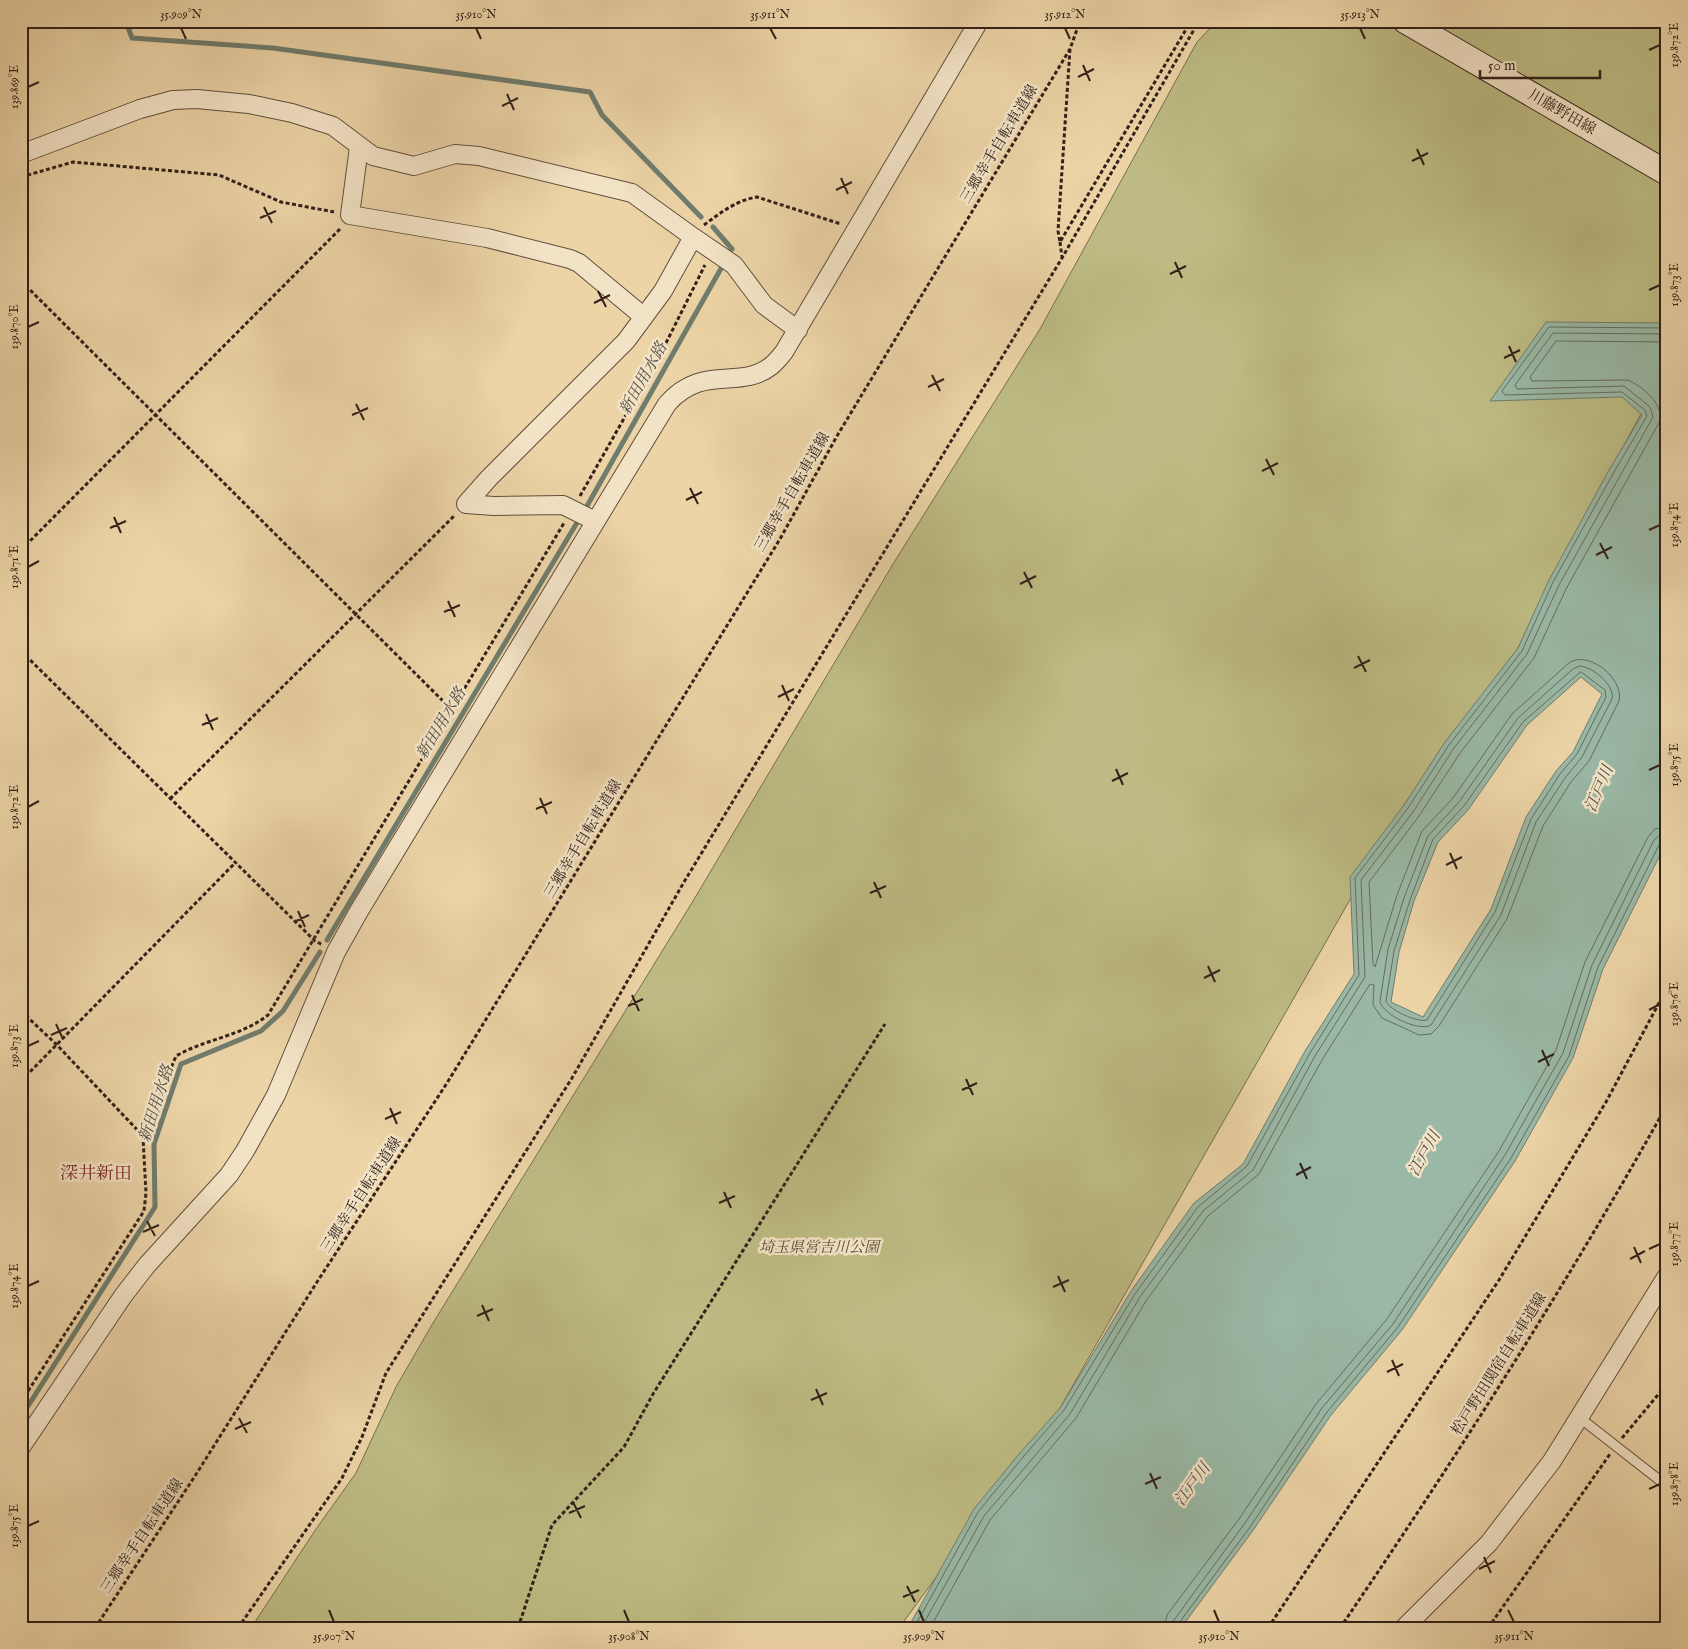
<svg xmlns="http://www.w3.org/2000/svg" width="1688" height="1649" font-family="'IM FELL English','Noto Serif JP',serif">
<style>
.green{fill:#bdbb83;stroke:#786e4e}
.water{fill:#99b8a5;stroke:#707c6d;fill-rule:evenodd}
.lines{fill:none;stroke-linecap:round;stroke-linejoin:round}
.shore{stroke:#666c60;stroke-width:1}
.stream{stroke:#707c6d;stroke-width:5}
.lane-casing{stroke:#604e3d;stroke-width:11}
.street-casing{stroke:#604e3d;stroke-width:20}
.secondary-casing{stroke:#32211a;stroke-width:26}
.path{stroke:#32211a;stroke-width:3;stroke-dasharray:4 2.5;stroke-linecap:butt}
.lane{stroke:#f3e3c6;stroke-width:9}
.street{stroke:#f3e3c6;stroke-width:18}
.secondary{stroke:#f3e3c6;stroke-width:24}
.ticks{fill:none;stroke:#32211a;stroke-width:2}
.labels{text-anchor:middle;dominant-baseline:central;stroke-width:5;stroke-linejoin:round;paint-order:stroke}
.street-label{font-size:15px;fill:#32211a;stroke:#f3e3c6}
.park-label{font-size:15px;font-style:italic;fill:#554834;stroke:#f3e3c6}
.water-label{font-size:16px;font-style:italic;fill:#514e44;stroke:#f3e3c6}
.quarter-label{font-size:18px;fill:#7a1f14;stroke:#f3e3c6}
.neatline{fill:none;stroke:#32211a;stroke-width:2}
.ticks-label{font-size:12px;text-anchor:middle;fill:#32211a}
</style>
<rect width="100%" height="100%" fill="#ecd4a7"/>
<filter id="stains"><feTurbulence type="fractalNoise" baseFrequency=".004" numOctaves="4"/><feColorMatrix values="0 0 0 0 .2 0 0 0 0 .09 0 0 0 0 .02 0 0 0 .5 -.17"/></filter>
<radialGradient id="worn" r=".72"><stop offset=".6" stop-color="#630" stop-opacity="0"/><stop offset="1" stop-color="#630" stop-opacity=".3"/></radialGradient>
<path class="green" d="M1217,21H1667V366L1579,528L1518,648L1404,805L1060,1408L899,1628H251L316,1529L356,1473L396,1387L433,1323L693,901L893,564L1040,329L1197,42Z"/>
<path class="water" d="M1546,322L1667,323V841L1603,969L1573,1058L1515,1161L1402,1330L1331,1415L1254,1529L1181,1628H908L974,1509L1019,1454L1060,1408L1131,1291L1194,1203L1243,1164L1305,1051L1354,974L1350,877L1404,805L1445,742L1518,648L1549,580L1609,470L1642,415L1622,397L1490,401ZM1581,677L1602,694L1573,752L1556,771L1526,817L1491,909L1423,1017L1391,1002L1399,952L1414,901L1438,842L1468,810L1527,725Z"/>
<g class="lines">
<path class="shore" d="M1580,666C1593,667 1615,685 1612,699L1582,757L1565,778L1536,822L1501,915L1431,1025C1419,1032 1382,1015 1380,1001L1388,949L1404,898L1428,836L1459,802L1518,718L1573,669Z
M1581,672L1605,690L1606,697L1577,754L1560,774L1531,819L1495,912L1427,1020C1418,1023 1389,1010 1386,1001L1394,951L1410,900L1433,839L1464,806L1523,722Z
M914,1628L978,1512L1023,1457L1064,1410L1135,1294L1198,1207L1247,1166L1310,1053L1359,975L1355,878L1408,808L1449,745L1522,651L1553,582L1614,472L1647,416L1645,410L1622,392L1505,395L1502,391L1549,327L1667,328
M921,1628L984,1516L1070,1414L1140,1297L1203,1211L1253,1170L1315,1056L1365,977L1361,880L1413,812L1454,748L1527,654L1559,585L1653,417L1650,407L1624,386L1517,389L1515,385L1553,333L1667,334
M930,1628L990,1520L1076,1418L1146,1301L1208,1216L1259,1174L1322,1060L1370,984L1374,985L1373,1005L1382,1018L1419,1035L1431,1034L1439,1026L1507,919L1543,826L1571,782L1589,761L1619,701C1624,679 1590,651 1570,662L1512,714L1453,798L1422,831L1397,895L1375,967L1373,964L1369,882L1419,816L1460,753L1534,658L1566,589L1660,421C1663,403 1643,387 1628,380L1532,381L1530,377L1556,341L1667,342
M1164,1628L1167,1615L1239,1519L1316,1404L1387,1319L1499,1151L1556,1050L1585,962L1648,837L1655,829L1667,826
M1171,1628L1174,1620L1245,1523L1322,1408L1393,1324L1505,1155L1563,1053L1592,965L1654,840L1660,835L1667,833
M1178,1628L1179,1623L1250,1527L1327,1412L1398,1327L1511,1158L1569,1056L1598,967L1660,843L1667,840"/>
<path class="stream" d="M85,21L126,22L132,38L273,48L590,92L602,115L701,217
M21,24L31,21
M713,227L732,249
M587,506L723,265
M327,940L578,521
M21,1417L155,1207L154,1144L181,1064L261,1031L283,1011L320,952"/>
<g class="lane-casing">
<path id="lane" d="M747,21V23L792,21
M1580,1418L1667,1486"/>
</g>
<g class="street-casing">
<path id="street" d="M359,147L350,215L487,238L570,259L579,263L644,317
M21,154L140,109L173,100L197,99L249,104L292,113L333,126L373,156L414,166L455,154L479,156L632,193L693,237L734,265L764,305L798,330
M595,521L563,505L494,506L466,504L489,478L626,341L663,291L693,237
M21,1447L123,1296L147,1265L229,1175L245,1151L276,1095L336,952L359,911L667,404C703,363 739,391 771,366C776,362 780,357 784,352L979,21
M1404,1628L1489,1543L1552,1461L1667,1276"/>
</g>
<g class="secondary-casing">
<path id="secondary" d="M1405,21L1667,173"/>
</g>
<path class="path" d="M1070,49L1058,231L1060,242L1191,21
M21,177L73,162L219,175L281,202L334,212
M704,225C720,213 737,200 757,197L841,224
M1060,242L1062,257
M21,281L452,710
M580,496L660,355L705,265
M21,550L341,228
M21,651L315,941L323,945
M170,799L455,515
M21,1011L57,1045L143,1136
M21,1081L235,863
M21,1381L30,1389
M21,1402L144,1211L146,1193L143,1137L176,1056C205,1039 242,1036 268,1015L564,523
M1622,1438L1667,1384
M95,1628L195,1476L317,1282L447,1083L780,539L837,436L1070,49L1080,21
M238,1628L342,1478L362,1437L386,1373L572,1078L684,882L1062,258L1199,21
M518,1628L552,1525L624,1447L653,1394L885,1024
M1268,1628L1499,1280L1606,1102L1667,988
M1340,1628C1456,1458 1567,1284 1667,1105
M1488,1628L1610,1454"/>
<use href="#lane" class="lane"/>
<use href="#street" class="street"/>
<use href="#secondary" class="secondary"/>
</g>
<path class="ticks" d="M181,28L186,39M476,28L481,39M770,28L776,39M1065,28L1070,39M1360,28L1365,39M1649,50L1660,45M1083,65L1090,81M1078,77L1094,69M28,87L39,82M507,94L514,110M502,106L518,98M1417,149L1424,165M1412,161L1428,153M841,178L848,194M836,190L852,182M264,207L272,223M260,218L276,211M1175,262L1182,278M1170,274L1186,266M1649,290L1660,285M598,291L606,307M594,303L610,295M28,327L39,322M1509,346L1516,362M1504,358L1520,350M932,375L940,391M928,387L944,379M356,404L364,420M352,415L368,408M1266,459L1274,475M1262,471L1278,463M690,488L698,504M686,500L702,492M114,517L121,533M110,528L126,521M1649,530L1660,525M1600,543L1608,559M1596,555L1612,547M28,567L39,561M1024,572L1032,588M1020,584L1036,576M448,601L455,617M444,612L460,605M1358,656L1366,672M1354,668L1370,660M782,685L789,701M778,697L794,689M206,714L213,730M202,725L218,718M1116,769L1123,785M1649,770L1660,765M1112,781L1128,773M540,798L547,814M28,807L39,801M536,809L552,802M1450,853L1457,869M1446,865L1462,857M874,882L881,898M870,893L886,886M298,911L305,927M294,922L309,915M1208,966L1215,982M1204,978L1220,970M632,995L639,1011M628,1006L643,999M1649,1010L1660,1004M56,1024L63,1039M51,1035L67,1028M28,1046L39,1041M1542,1050L1549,1066M1538,1062L1554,1054M966,1079L973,1095M962,1090L977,1083M390,1108L397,1124M385,1119L401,1112M1300,1163L1307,1179M1296,1175L1311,1167M724,1192L731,1208M719,1203L735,1196M147,1221L155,1236M143,1232L159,1225M1634,1247L1641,1263M1649,1249L1660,1244M1630,1259L1645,1251M1058,1276L1065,1292M28,1286L39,1281M1053,1287L1069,1280M482,1305L489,1321M477,1316L493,1309M1392,1360L1399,1376M1387,1372L1403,1364M816,1389L823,1405M811,1400L827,1393M239,1418L247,1433M235,1429L251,1422M1150,1473L1157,1489M1145,1484L1161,1477M1649,1489L1660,1484M573,1502L581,1518M569,1513L585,1506M28,1526L39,1521M1484,1557L1491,1573M1479,1569L1495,1561M907,1586L915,1602M903,1597L919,1590M329,1610L334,1622M624,1610L629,1622M919,1610L924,1622M1214,1610L1219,1622M1508,1610L1514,1622"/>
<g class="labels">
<g class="street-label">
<text transform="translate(1562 112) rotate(30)">川藤野田線</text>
<text transform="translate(999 144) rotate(-59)">三郷幸手自転車道線</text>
<text transform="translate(792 492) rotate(-60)">三郷幸手自転車道線</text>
<text transform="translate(583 839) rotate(-59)">三郷幸手自転車道線</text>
<text transform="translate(361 1195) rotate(-57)">三郷幸手自転車道線</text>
<text transform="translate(1499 1364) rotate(-58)">松戸野田関宿自転車道線</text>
<text transform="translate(142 1536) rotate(-56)">三郷幸手自転車道線</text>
</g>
<g class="park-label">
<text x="819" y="1247">埼玉県営吉川公園</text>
</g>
<g class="water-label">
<text transform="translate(644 379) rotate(-61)">新田用水路</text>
<text transform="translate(442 724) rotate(-59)">新田用水路</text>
<text transform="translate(1600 789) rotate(-67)">江戸川</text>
<text transform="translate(157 1104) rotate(-72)">新田用水路</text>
<text transform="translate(1425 1154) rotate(-61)">江戸川</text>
<text transform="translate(1193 1485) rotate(-54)">江戸川</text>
</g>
<g class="quarter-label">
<text x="96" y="1174">深井新田</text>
</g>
</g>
<rect width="1688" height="1649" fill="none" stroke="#ecd4a7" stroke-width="55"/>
<path d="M1480 70v8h120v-8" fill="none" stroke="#32211a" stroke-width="2.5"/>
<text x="1488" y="70" font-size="15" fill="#32211a" stroke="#f3e3c6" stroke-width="4" paint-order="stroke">50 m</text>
<rect x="28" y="28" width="1632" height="1594" class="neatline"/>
<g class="ticks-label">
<text x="181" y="18">35.909°N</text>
<text x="476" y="18">35.910°N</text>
<text x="770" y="18">35.911°N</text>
<text x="1065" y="18">35.912°N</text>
<text x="1360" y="18">35.913°N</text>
<text transform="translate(1674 45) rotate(-90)" y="4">139.872°E</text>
<text transform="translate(14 87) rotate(-90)" y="4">139.869°E</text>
<text transform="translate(1674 285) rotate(-90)" y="4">139.873°E</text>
<text transform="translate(14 327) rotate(-90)" y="4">139.870°E</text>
<text transform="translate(1674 525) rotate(-90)" y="4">139.874°E</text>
<text transform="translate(14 567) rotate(-90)" y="4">139.871°E</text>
<text transform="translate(1674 765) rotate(-90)" y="4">139.875°E</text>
<text transform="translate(14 807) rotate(-90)" y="4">139.872°E</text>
<text transform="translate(1674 1004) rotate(-90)" y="4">139.876°E</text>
<text transform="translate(14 1046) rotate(-90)" y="4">139.873°E</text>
<text transform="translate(1674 1244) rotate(-90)" y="4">139.877°E</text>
<text transform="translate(14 1286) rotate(-90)" y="4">139.874°E</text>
<text transform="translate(1674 1484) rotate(-90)" y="4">139.878°E</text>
<text transform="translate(14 1526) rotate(-90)" y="4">139.875°E</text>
<text x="334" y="1640">35.907°N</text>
<text x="629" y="1640">35.908°N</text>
<text x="924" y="1640">35.909°N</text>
<text x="1219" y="1640">35.910°N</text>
<text x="1514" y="1640">35.911°N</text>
</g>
<rect width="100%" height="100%" filter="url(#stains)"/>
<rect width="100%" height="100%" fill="url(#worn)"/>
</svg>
